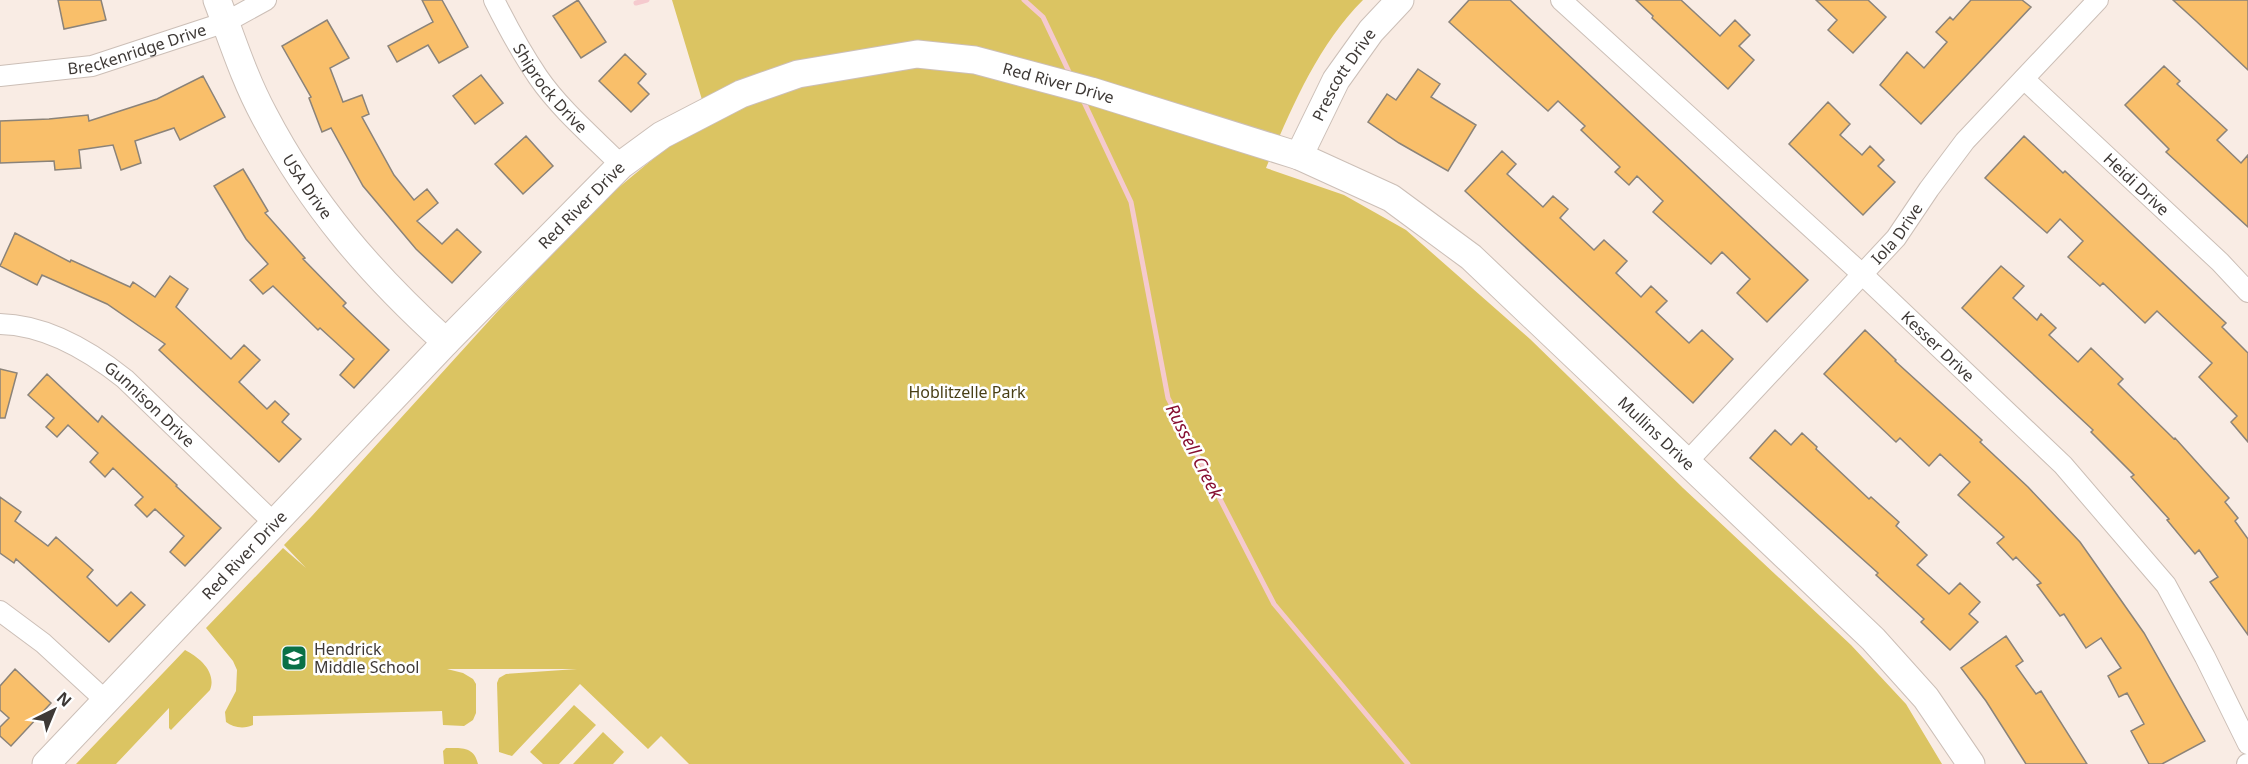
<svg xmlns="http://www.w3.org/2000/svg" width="2248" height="764" font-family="'Noto Sans',sans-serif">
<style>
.green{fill:#dbc462}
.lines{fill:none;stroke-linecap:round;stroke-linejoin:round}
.stream{stroke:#f5cace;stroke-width:5}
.building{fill:#f9bf6a;stroke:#8b8379;stroke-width:1.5}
.street-casing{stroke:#ccbfb7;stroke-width:22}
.secondary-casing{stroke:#ccbfb7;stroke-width:29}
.street{stroke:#fff;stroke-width:20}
.secondary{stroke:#fff;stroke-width:27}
.labels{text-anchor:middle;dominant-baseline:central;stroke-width:5;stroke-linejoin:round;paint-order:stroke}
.street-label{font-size:16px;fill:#3e3936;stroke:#fff}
.park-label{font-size:16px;fill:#493f15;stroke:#fff}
.poi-label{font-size:16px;fill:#3e3936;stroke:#fff;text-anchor:start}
.water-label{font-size:18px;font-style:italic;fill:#881032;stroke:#fff}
</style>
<rect width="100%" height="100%" fill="#f9ece4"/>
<path class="green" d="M672,0H1363C1317,46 1291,109 1266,168L1344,195L1406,230L1530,339L1683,488L1851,645L1906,704L1942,764H689L661,736L648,749L580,684L512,756L499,752L497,683L499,678L506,674L577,669H447L463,673L473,679L476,684V713L473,720L464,726L443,725L442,711L253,716V725C245,729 233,728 226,722L225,712L236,691L237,670L233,661L206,628L283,548L306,568L284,545L311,517L498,311L606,198L665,149L709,123Z
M185,650C199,657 217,672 210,690L171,730L169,728V708L116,764H76Z
M574,705L596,725L559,764H543L530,752Z
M603,732L624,752L613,764H573Z
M446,748C461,748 474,746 478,764H444L443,751Z"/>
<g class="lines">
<path class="stream" d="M1024,0L1043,17L1071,76
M636,3L647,0
M1082,98L1131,202L1168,398L1274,604L1408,764"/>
</g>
<path class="building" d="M58,0H101L106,20L64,29Z
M422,0H442L468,47L439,63L428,45L397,62L388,46L433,22Z
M578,0L606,42L581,58L553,16Z
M1469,0H1510L1808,280L1767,322L1737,293L1750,279L1722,252L1711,264L1653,212L1663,201L1637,176L1629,185L1615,172L1620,167L1581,130L1585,126L1558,101L1548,111L1449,22Z
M1636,0H1681L1720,36L1735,20L1750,35L1739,46L1754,60L1728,89L1652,18L1653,16Z
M1816,0H1868L1886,17L1853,53L1828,30L1837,20Z
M1971,0H2022L2031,7L1921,124L1880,85L1907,52L1924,68L1947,42L1936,32L1950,17L1953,20Z
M2173,0H2248V70L2196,21Z
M327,20L349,58L330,68L343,102L362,95L369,114L362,117L394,175L414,200L427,189L438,203L417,221L442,244L457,229L481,252L452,283L416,249L363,186L331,128L322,132L309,98L311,97L282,46Z
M625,54L646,74L638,83L649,94L631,112L599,81Z
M2164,66L2180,81L2177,84L2227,130L2217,140L2241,163L2248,155V227L2166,152L2169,149L2125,105Z
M1418,69L1440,84L1431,97L1476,125L1448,171L1399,143L1368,122L1387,94L1396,100Z
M481,75L503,103L475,124L453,96Z
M203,76L225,117L180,140L174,128L135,141L141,163L121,170L113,145L79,150L81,168L55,170L54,161L0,163V121L49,119L88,115L89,121L157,99Z
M1828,102L1850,124L1840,135L1862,155L1870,146L1884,160L1878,166L1895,182L1863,215L1789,144Z
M526,136L553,166L523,194L495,164Z
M2024,136L2063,173L2065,171L2226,323L2222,327L2248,353V442L2231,422L2237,416L2199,377L2212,363L2157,311L2145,323L2103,283L2100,286L2068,257L2083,241L2060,219L2047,233L1985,178Z
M1502,151L1516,164L1507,174L1543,207L1553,196L1568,209L1560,218L1594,250L1604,240L1627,261L1616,273L1641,297L1651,286L1667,301L1656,312L1689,343L1702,330L1733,359L1693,403L1465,191Z
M243,169L268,211L265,213L305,258L303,259L346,303L343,306L389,350L354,388L340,375L354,359L320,328L318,330L273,286L263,294L250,280L268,264L246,239L214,186Z
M15,233L70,262L71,260L130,287L133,282L155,297L170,276L188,289L176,307L231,359L244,345L260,360L239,382L267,409L275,401L289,414L282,422L301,439L279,462L159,350L165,344L107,304L42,275L37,285L0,266Z
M2001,266L2024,286L2013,298L2037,320L2041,314L2056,328L2049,335L2078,362L2091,348L2123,379L2118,384L2174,439L2175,438L2229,498L2225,502L2238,518L2235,521L2248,539V635L2210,582L2218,577L2199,550L2195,554L2167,520L2169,519L2131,477L2134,475L2091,432L2093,430L1962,308Z
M1865,330L1896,360L1895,361L1982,440L1980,442L2028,487L2080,542L2144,633L2205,741L2162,764H2149L2131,731L2144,724L2127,693L2119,697L2108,676L2121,668L2101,638L2086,648L2064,614L2060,616L2037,585L2041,583L2016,557L2013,560L1997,543L2004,537L1958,495L1970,482L1940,454L1929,466L1900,438L1896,442L1824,374Z
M0,369L17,373L5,418H0Z
M47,374L98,422L102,416L177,485L176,486L221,528L185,566L170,552L184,536L155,509L147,517L135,505L143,497L113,468L105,477L90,462L98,453L68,425L57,437L46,427L54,418L28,395Z
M1775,430L1791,445L1802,433L1817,447L1816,449L1869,499L1871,497L1899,522L1896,526L1927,555L1917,565L1949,594L1960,583L1980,602L1969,614L1978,622L1950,650L1921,622L1924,619L1876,575L1878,573L1750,458Z
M0,497L21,512L15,521L48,546L56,537L93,570L87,577L117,606L131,592L145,605L109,642L16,559L14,563L0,553Z
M2006,636L2023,661L2016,666L2036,694L2041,691L2087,764H2026L1986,701L1961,668Z
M15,669L51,703L11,746L0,736V727L9,718L0,710V686Z"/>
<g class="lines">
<g class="street-casing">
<g id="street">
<path id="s1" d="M494,0C507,26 521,52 538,77C560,109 593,137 621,165"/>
<path id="s2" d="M1561,0L1862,274L2063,465L2166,585L2205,657L2248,744"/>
<path id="s3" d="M0,76L92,66L226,22L266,0"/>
<path id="s4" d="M2024,79L2220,262L2248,292"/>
<path id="s5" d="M0,324C46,325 90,351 125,379L275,524"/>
<path id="s6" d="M1688,461L1896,238L1929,189L1965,141L2098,0"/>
<path d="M0,611L43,643L106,701"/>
<path d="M2247,764H2248"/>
</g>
</g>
<g class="secondary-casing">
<g id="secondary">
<path id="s7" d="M217,0C232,39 244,78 264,115C311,205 371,274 446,342"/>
<path id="s8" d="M1299,156L1336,80L1371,31L1400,0"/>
<path id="s9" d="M46,764L446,342L621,165L662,135L741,94L798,74L917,54L975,60L1091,91L1299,156L1391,198L1471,257L1873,639L1926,698L1971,764"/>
</g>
</g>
<use href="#street" class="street"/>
<use href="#secondary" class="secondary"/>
</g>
<defs>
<g id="school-square" transform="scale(1.35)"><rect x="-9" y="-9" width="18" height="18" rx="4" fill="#0a7046" stroke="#fff"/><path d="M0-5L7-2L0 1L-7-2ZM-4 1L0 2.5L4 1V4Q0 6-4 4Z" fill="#fff"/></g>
</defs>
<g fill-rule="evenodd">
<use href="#school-square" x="294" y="658"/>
</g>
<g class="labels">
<g class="street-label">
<text stroke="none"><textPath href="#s3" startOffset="140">Breckenridge Drive</textPath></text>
<text stroke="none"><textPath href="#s8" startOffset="93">Prescott Drive</textPath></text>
<text stroke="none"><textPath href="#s9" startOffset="1296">Red River Drive</textPath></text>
<text stroke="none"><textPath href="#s1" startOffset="105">Shiprock Drive</textPath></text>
<text stroke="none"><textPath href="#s4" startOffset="154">Heidi Drive</textPath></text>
<text stroke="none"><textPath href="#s7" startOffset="208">USA Drive</textPath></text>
<text stroke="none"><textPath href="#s9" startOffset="774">Red River Drive</textPath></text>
<text stroke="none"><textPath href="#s6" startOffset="309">Iola Drive</textPath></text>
<text stroke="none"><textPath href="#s2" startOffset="512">Kesser Drive</textPath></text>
<text stroke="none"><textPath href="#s5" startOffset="174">Gunnison Drive</textPath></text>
<text stroke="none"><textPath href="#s9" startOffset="2004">Mullins Drive</textPath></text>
<text stroke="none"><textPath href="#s9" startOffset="288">Red River Drive</textPath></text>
</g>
<g class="park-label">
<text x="967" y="392">Hoblitzelle Park</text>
</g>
<g class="poi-label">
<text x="314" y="649">Hendrick<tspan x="314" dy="18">Middle School</tspan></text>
</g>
<g class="water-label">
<text transform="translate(1195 451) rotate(63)">Russell Creek</text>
</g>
</g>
<g transform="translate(54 710) rotate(43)" stroke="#ffffff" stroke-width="4.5" paint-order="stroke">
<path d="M0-4.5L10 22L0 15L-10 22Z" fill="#3e3936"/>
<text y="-9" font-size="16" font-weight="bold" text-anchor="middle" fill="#3e3936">N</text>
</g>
</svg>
